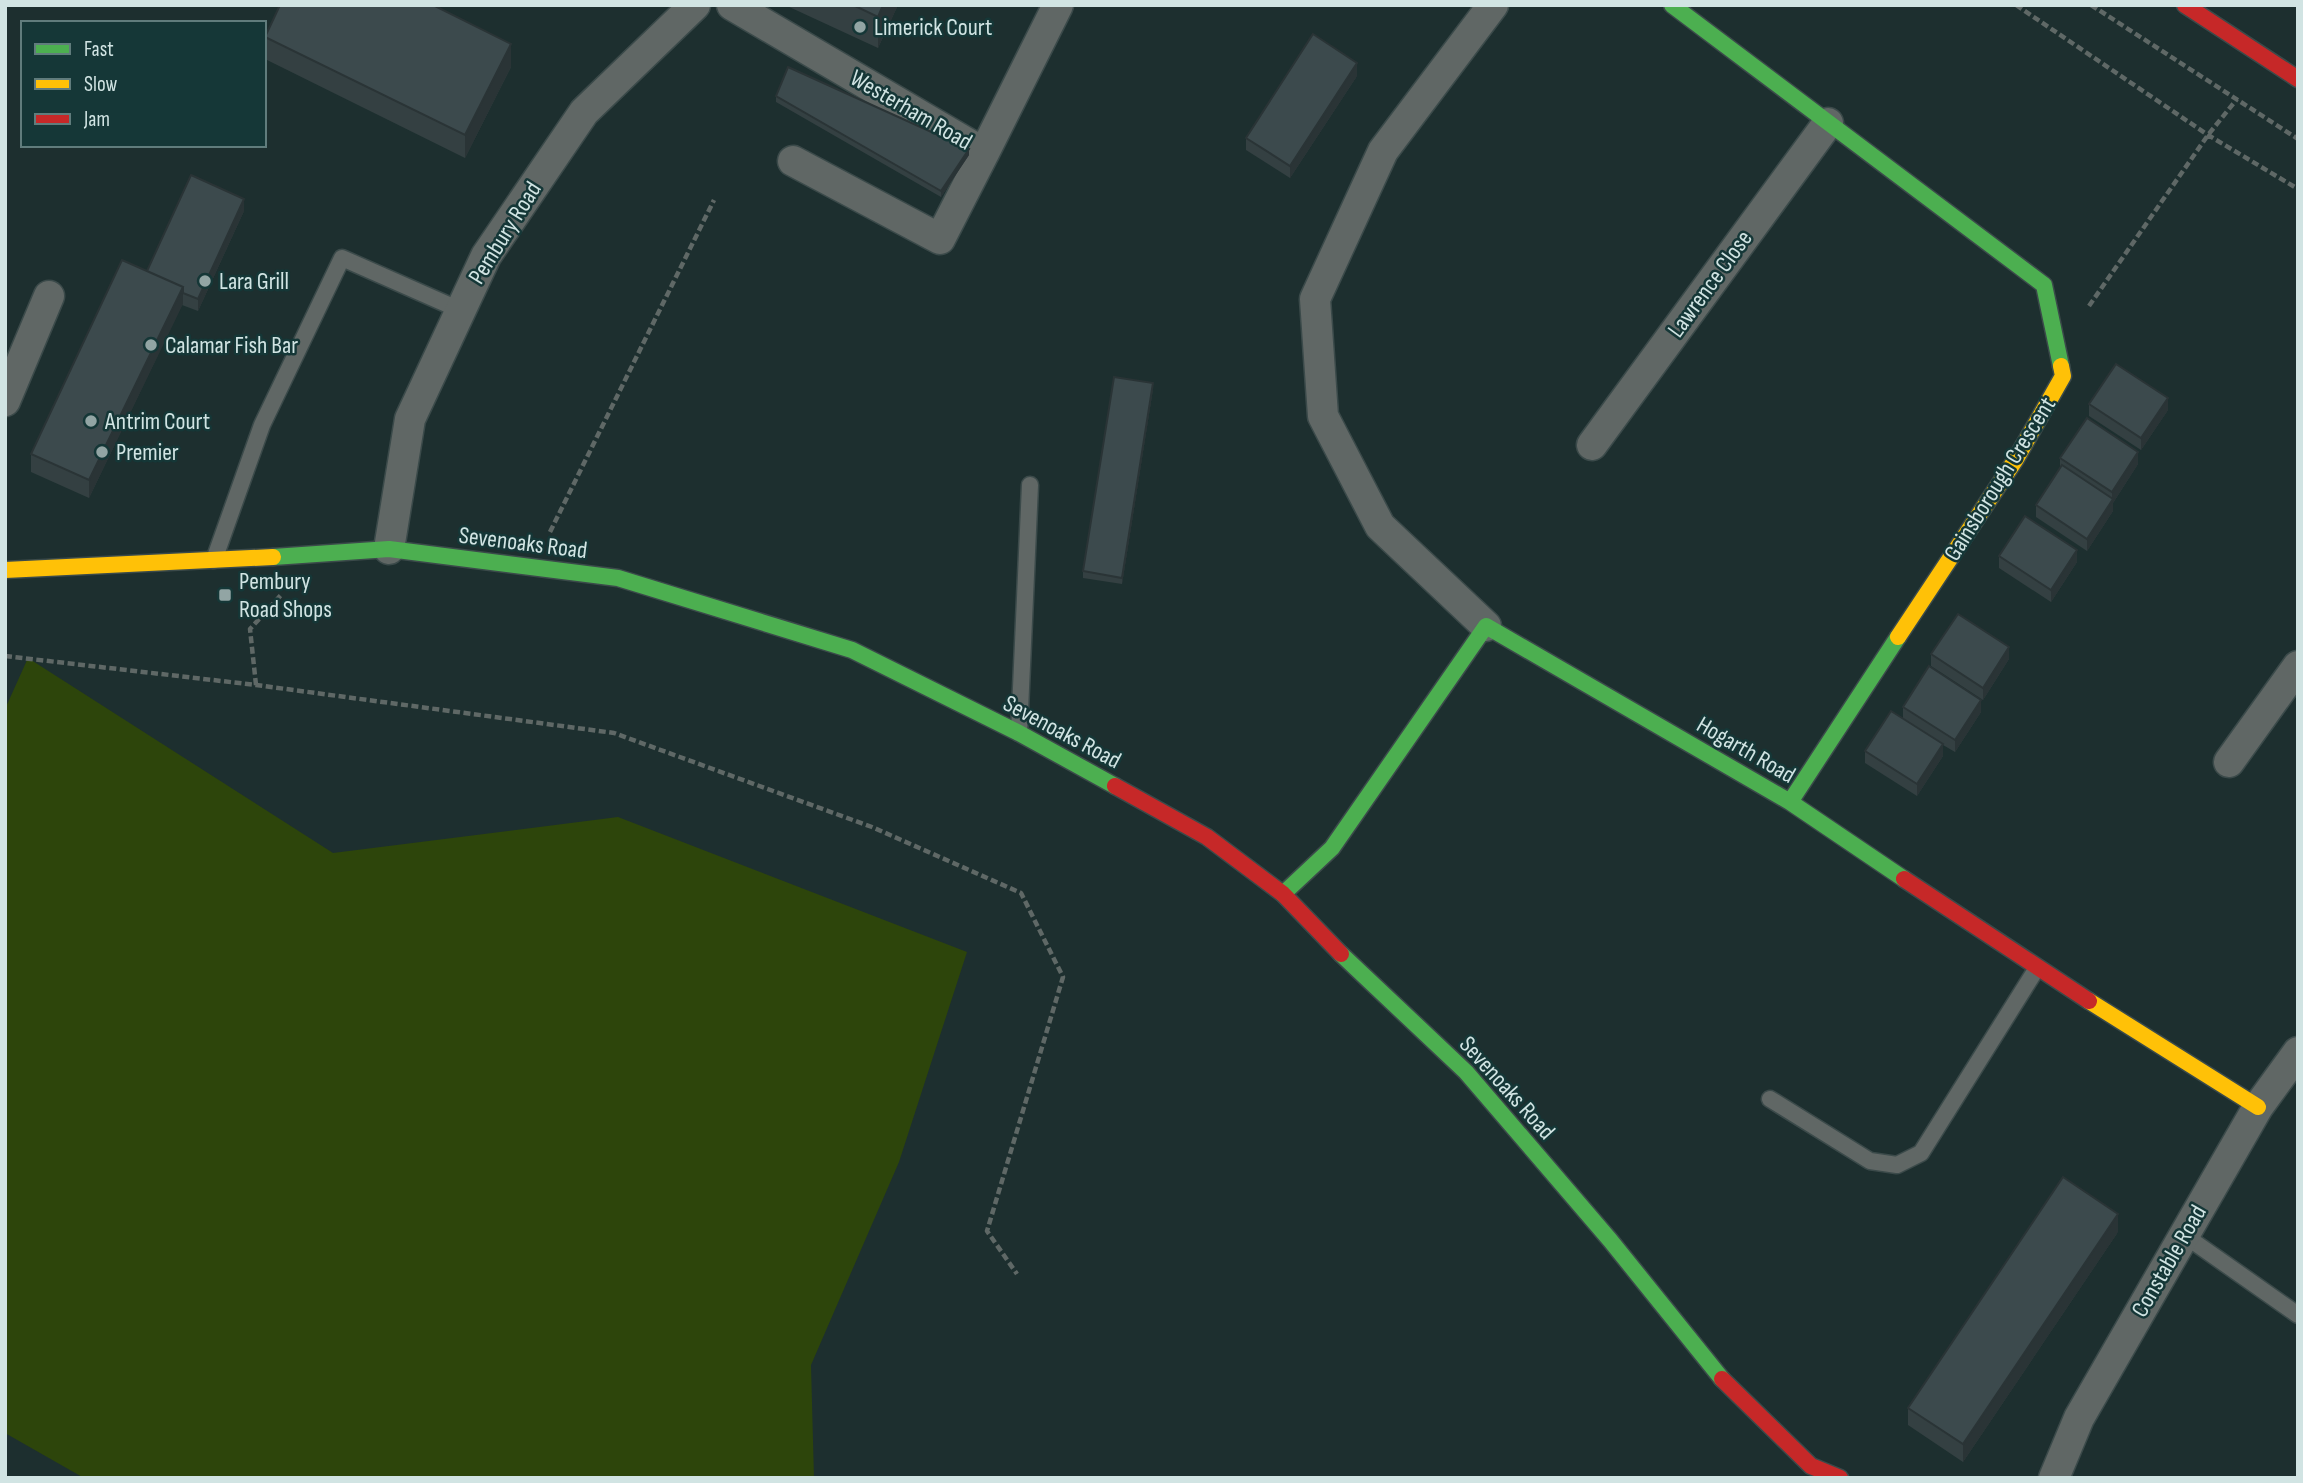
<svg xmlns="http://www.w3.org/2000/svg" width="2303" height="1483" font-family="'Sofia Sans Condensed',sans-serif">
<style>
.green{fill:#2d450b}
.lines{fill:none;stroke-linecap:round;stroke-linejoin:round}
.lane-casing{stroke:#3b4a4a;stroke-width:19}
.street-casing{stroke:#3b4a4a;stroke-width:33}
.fast-casing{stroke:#3b4a4a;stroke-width:19}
.slow-casing{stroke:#3b4a4a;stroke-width:19}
.jam-casing{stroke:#3b4a4a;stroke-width:19}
.path{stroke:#5f6866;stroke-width:4.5;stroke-dasharray:7 3.5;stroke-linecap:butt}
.lane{stroke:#606765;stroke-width:16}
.street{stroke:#606765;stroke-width:30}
.fast{stroke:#4caf50;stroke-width:16}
.slow{stroke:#ffc107;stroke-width:16}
.jam{stroke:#c62828;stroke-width:16}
.wall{fill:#344042}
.shaded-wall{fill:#2a3436}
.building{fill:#3c4a4d;stroke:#2a3436;stroke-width:2}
.poi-dot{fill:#92a5a4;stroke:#153737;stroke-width:2.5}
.labels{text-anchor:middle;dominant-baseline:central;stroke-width:5;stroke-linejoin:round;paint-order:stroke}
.poi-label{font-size:24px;fill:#d1e4e3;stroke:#153737;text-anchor:start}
.street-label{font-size:24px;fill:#d1e4e3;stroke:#153737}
</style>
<rect width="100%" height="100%" fill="#1d2f2f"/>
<path class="green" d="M28,658L333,853L618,817L967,952L899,1162L811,1365L814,1478H84L5,1433V709Z"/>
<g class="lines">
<g class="lane-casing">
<path id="lane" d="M214,560L262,425L342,258L460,310
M1019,733L1030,485
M1770,1099L1870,1161L1897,1165L1921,1153L2037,968
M2184,1235L2298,1315"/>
</g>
<g class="street-casing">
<path id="street" d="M732,5L984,153L1058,5
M793,161L940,239L984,153
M5,401L49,296
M1592,445L1828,123
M389,549L410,419L486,256L584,112L695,5
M1486,626L1380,526L1323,416L1315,299L1383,151L1493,5
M2229,762L2298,666
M2054,1478L2079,1418L2258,1107L2298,1052"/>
</g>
<g class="fast-casing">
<path id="fast" d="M1672,5L2044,285L2061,366
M273,557L389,549L618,578L852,650L1019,733L1115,786
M1790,802L1898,637
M1283,894L1332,848L1486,626L1790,802L1904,879
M1341,954L1466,1072L1610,1240L1722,1379"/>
</g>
<g class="slow-casing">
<path id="slow" d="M5,570L273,557
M1898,637L2016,459L2063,376L2061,366
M2089,1001L2258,1107"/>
</g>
<g class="jam-casing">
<path id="jam" d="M2185,5L2298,79
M1115,786L1207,837L1283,894L1341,954
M1904,879L2089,1001
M1722,1379L1811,1466L1840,1478"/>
</g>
<path class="path" d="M2016,5L2208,135L2298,189
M2091,5L2298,139
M2089,306L2208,135L2237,99
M550,532L714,200
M5,656L256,685L614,733L872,827L1021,893L1063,977L987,1231L1017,1274
M256,685L250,629L281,595"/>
<use href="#lane" class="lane"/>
<use href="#street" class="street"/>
<use href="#fast" class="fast"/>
<use href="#slow" class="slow"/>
<use href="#jam" class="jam"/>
</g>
<path class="wall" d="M785,5H898L878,48Z
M265,37L511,67L465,158L265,59Z
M1357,76L1290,178L1246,150V138Z
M776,96L969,155L941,197L776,102Z
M244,211L198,311L182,305L89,498L31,472V454L147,271Z
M1153,389L1122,584L1083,578V571Z
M2089,404L2168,410L2141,450L2089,416Z
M2060,458L2138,464L2113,503V511L2087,551L2036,517V505L2060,467Z
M1999,556L2077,562L2051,602L1999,568Z
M1931,654L2009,659L1983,700L1931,666Z
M1903,707L1981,712L1955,752L1943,745V756L1917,796L1865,763V751L1903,718Z
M2118,1232L1963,1462L1908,1425V1408Z"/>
<path class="shaded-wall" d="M883,5H898L878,48V17Z
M511,44V67L465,158V135Z
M1357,63V76L1290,178V166Z
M969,149V155L941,197V191Z
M244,199V211L198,311V299Z
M183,287V304L89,498V480Z
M1153,383V389L1122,584V578Z
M2168,398V410L2141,450V438Z
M2138,452V464L2113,503V511L2087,551V539L2112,501V492Z
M2077,550V562L2051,602V590Z
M2009,647V659L1983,700V688Z
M1981,700V712L1955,752V740Z
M1943,744V756L1917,796V784Z
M2118,1214V1232L1963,1462V1444Z"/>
<path class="building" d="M280,5H433L511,44L465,135L265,37Z
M853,5H883L878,17Z
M1313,34L1357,63L1290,166L1246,138Z
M788,67L969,149L941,191L776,96Z
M191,175L244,199L198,299L183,293V287L147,271Z
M122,260L183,287L89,480L31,454Z
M2116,364L2168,398L2141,438L2089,404Z
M1114,377L1153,383L1122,578L1083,571Z
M2087,418L2138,452L2112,492L2060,458Z
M2062,465L2113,499L2087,539L2036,505Z
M2025,516L2077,550L2051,590L1999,556Z
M1958,614L2009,647L1983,688L1931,654Z
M1929,666L1981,700L1955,740L1903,707Z
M1891,711L1943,744L1917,784L1865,751Z
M2063,1177L2118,1214L1963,1444L1908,1408Z"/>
<g class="poi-dot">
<circle cx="860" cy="27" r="7"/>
<circle cx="205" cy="281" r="7"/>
<circle cx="151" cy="345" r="7"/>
<circle cx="91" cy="421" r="7"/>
<circle cx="102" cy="452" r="7"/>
<rect x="218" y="588" width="14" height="14" rx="3.5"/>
</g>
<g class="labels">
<g class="poi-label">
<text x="874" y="27">Limerick Court</text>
<text x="219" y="281">Lara Grill</text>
<text x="165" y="345">Calamar Fish Bar</text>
<text x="105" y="421">Antrim Court</text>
<text x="116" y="452">Premier</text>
<text x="239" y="581">Pembury<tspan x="239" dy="28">Road Shops</tspan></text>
</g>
<g class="street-label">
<text transform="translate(911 110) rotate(30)">Westerham Road</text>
<text transform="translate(505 233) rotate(-58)">Pembury Road</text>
<text transform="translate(1710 284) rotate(-54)">Lawrence Close</text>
<text transform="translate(2000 479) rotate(-58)">Gainsborough Crescent</text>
<text transform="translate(523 543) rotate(7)">Sevenoaks Road</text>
<text transform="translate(1062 732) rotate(28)">Sevenoaks Road</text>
<text transform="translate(1746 750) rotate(30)">Hogarth Road</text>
<text transform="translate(1507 1088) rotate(48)">Sevenoaks Road</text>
<text transform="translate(2169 1261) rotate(-60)">Constable Road</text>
</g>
</g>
<rect width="2303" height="1483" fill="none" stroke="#d1e4e3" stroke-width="14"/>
<rect x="21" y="21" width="245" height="126" fill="#153737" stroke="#607c7c" stroke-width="2"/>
<rect x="35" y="44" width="35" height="10" fill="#4caf50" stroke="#607c7c" stroke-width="2"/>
<text x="84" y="56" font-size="21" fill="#d1e4e3">Fast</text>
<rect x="35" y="79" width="35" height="10" fill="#ffc107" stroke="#607c7c" stroke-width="2"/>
<text x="84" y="91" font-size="21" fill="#d1e4e3">Slow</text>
<rect x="35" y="114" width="35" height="10" fill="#c62828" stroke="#607c7c" stroke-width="2"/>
<text x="84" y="126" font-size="21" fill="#d1e4e3">Jam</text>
</svg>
